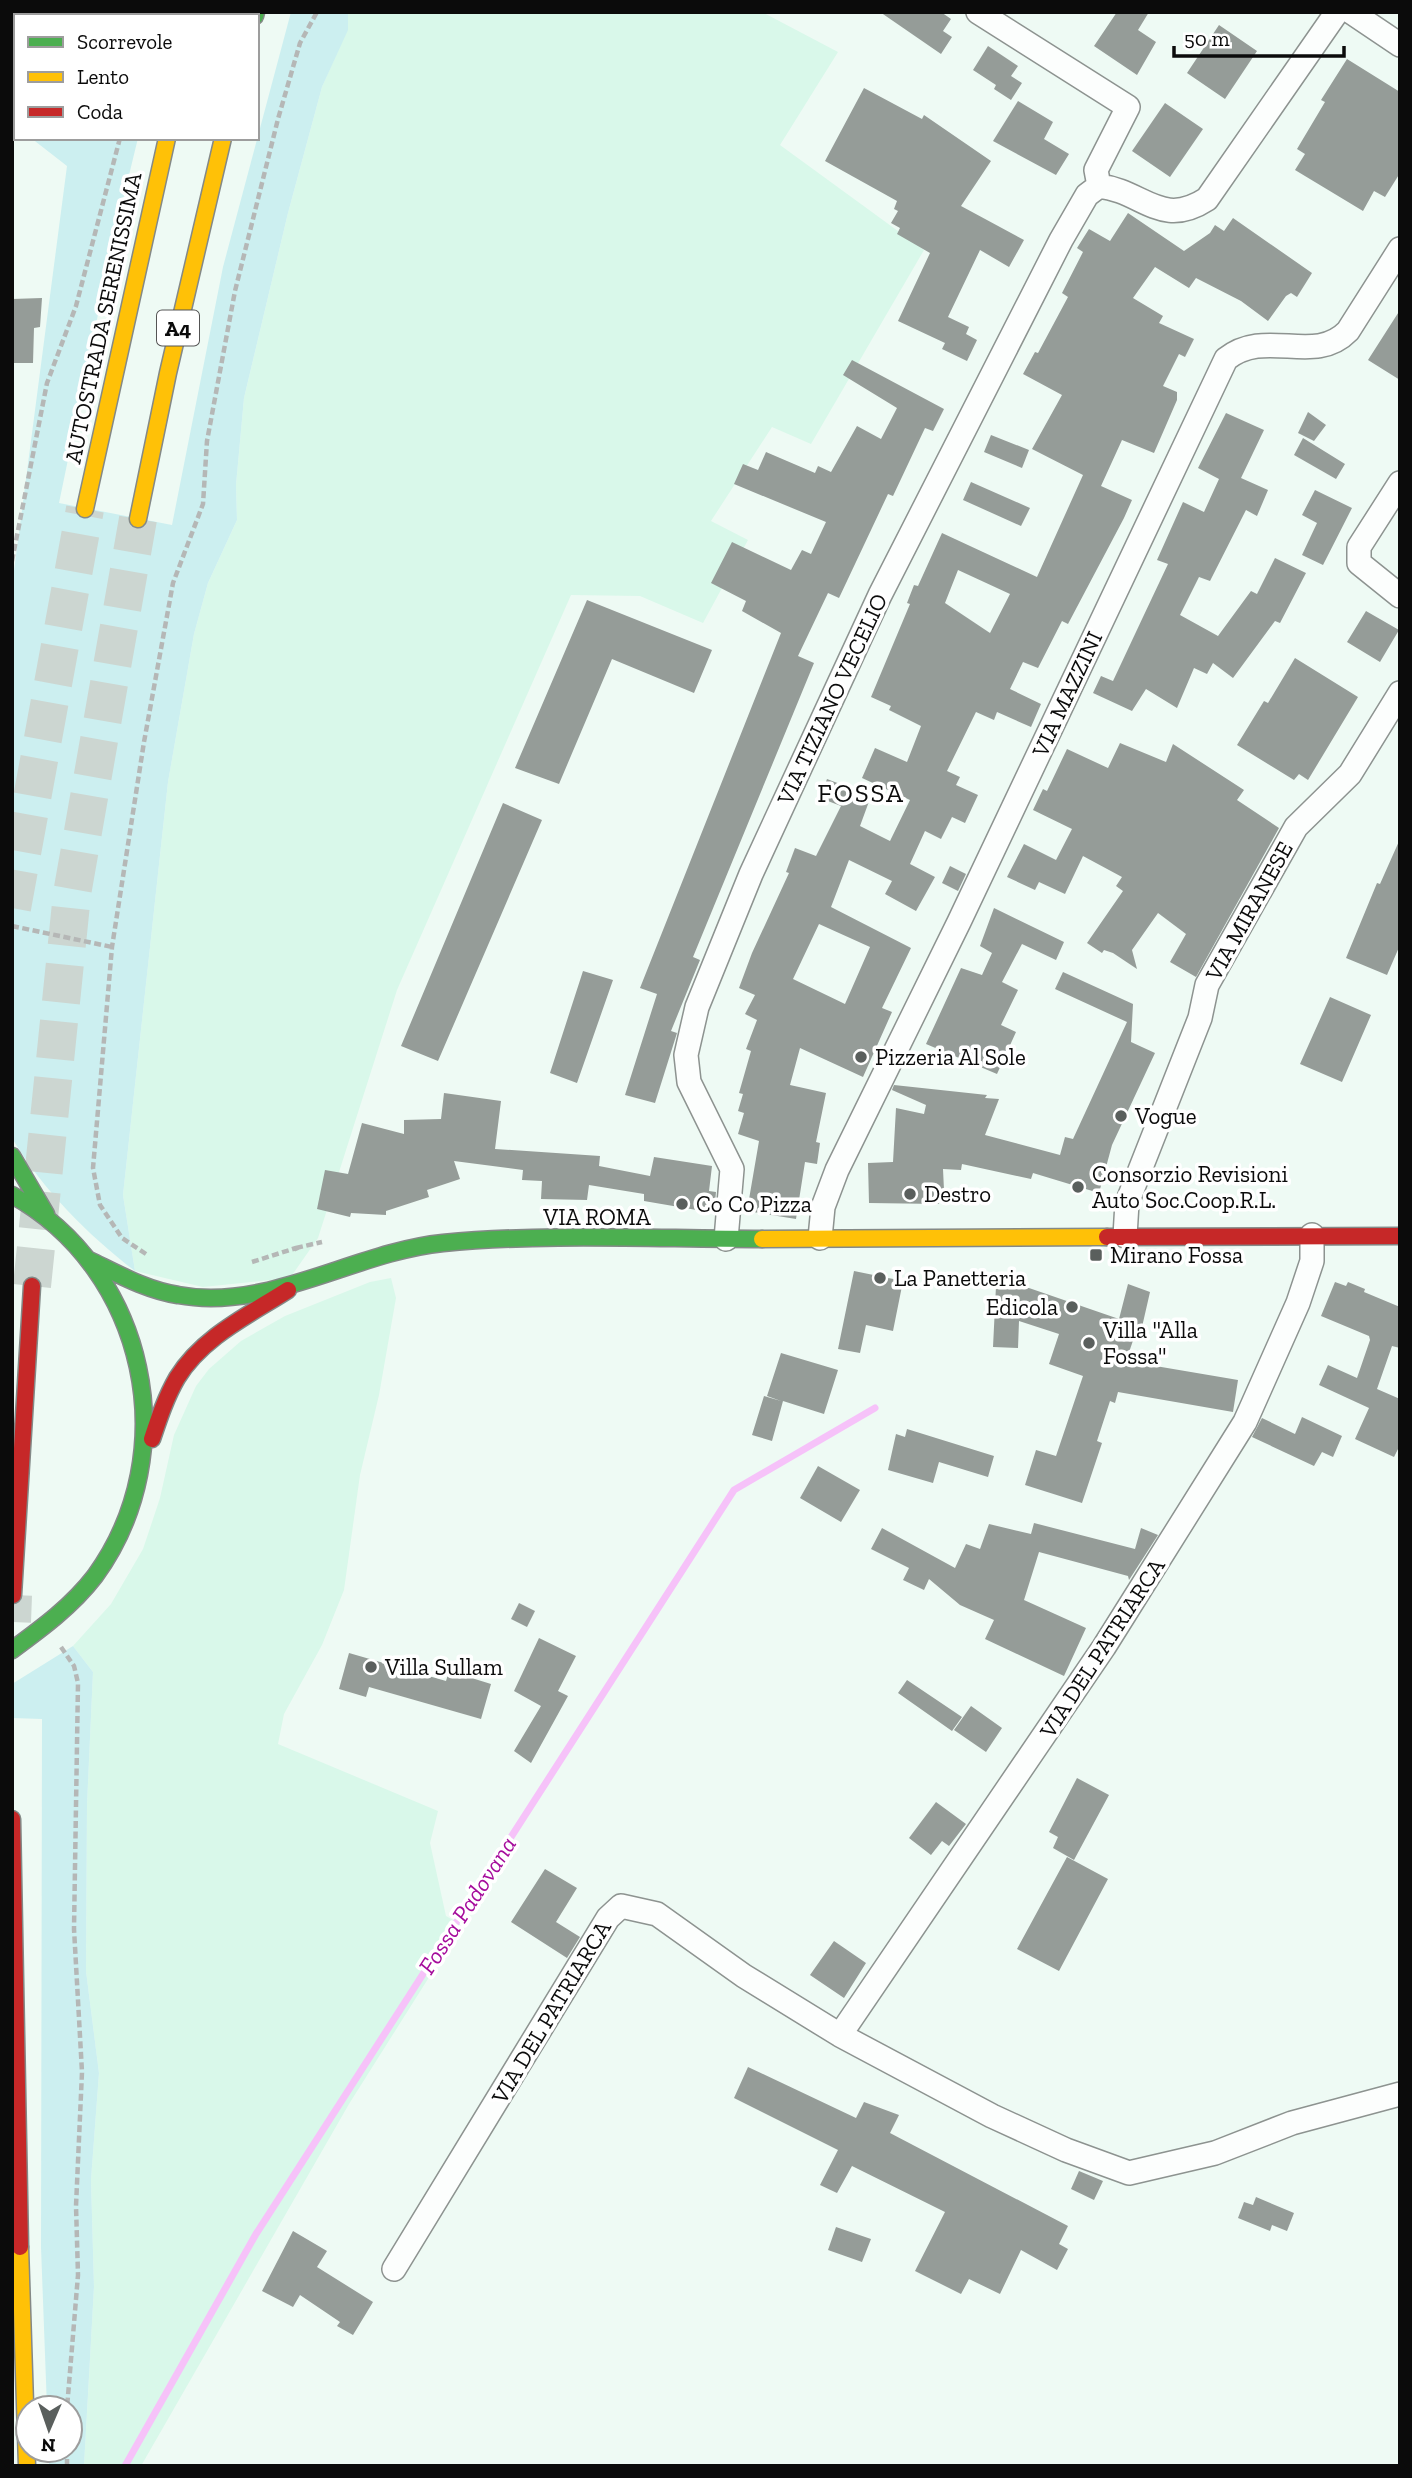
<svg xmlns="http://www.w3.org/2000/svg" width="1412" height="2478" font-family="'Zilla Slab',serif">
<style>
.farmland{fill:#d9f8ea}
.green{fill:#cceff0}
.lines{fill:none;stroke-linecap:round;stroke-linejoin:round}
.stream{stroke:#f6c2f9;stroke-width:7}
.building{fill:#959c98;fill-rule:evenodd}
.highway-tunnel{stroke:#ccd6d1;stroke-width:38;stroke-dasharray:38 19;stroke-linecap:butt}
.street-casing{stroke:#8d9390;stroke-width:26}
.fast-casing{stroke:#848987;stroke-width:19}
.slow-casing{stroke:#848987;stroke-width:19}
.jam-casing{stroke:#848987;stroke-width:19}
.path{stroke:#b5b7b6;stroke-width:4.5;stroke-dasharray:7 3.5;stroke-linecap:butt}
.street{stroke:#fcfefd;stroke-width:23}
.fast{stroke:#4caf50;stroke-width:16}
.slow{stroke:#ffc107;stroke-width:16}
.jam{stroke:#c62828;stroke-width:16}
.poi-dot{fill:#5a5f5d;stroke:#fff;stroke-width:2.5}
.labels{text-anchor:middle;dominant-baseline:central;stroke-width:7;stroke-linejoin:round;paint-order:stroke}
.shield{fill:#fff;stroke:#545454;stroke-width:2}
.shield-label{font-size:21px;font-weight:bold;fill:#0b0b0b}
.street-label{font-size:23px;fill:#0b0b0b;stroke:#fff}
.poi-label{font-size:23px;fill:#0b0b0b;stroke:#fff;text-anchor:start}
.water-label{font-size:24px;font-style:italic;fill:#a50c9c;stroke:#fff}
.quarter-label{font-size:26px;letter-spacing:2px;fill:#0b0b0b;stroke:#fff}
</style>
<rect width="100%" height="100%" fill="#eefaf4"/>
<path class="farmland" d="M348,12H762L838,52L780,145L924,250L811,444L772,427L711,521L748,540L703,623L640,596L571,595L397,990L318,1238L290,1278L203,1287L135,1271L123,1195L168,782L194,634L208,583L237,520L236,485L244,398L288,213L322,87L347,30Z
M391,1278L396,1298L379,1395L360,1475L344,1590L322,1645L284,1714L278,1744L438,1811L430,1843L446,1916L462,1925L349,2104L141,2466H84L94,2287L91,2180L99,2073L86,1971L87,1805L93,1672L73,1646L111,1604L143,1549L160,1498L174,1435L196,1386L209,1369L241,1341L285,1316L370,1282Z"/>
<path class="green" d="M291,12H348V30L322,87L288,213L244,398L236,485L237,520L208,583L194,634L168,782L123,1195L135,1271C88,1235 43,1190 12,1138V586L67,166L31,138H138L114,237L59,503L172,525L223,267Z
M73,1646L93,1672L87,1805L86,1971L99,2073L91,2180L94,2287L84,2466H49V2450H70V2408H47L41,2247L42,1719L12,1718V1684Z"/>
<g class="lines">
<path class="stream" d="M125,2466L256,2234L734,1490L875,1408"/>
</g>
<path class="building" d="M880,12H941L951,19L943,31L952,37L941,54Z
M1117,12H1149L1138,30L1156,42L1137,75L1094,46Z
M1219,25L1257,51L1225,99L1187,73Z
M988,46L1018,66L1011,76L1022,83L1011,100L994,89L996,85L973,70Z
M1347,59L1400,92V173L1385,197L1374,191L1363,211L1295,170L1305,154L1297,149L1325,102L1321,100Z
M864,88L922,119L924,115L991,161L961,206L1024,240L1009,267L980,250L948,317L969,327L966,334L977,340L967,361L942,349L945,343L898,321L930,253L897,234L900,228L891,223L898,211L894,209L897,201L825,161Z
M1018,101L1053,122L1044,139L1069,154L1056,175L993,141Z
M1165,103L1203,129L1170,177L1132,151Z
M1128,213L1184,251L1210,233L1215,225L1224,231L1233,218L1312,273L1297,297L1291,293L1286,296L1268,321L1241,301L1196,278L1189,288L1155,267L1133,298L1163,316L1159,323L1194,339L1185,357L1179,354L1163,386L1177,392V400L1154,453L1122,440L1101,486L1132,500L1124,518L1068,624L1062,621L1038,668L1023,662L1010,689L1041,704L1031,727L997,712L994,720L976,712L947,771L960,777L956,785L978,795L965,823L952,817L941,839L925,831L910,864L935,877L916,911L885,894L892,881L849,860L831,907L911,948L882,1008L892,1012L863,1077L800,1048L790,1085L826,1093L816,1142L820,1143L817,1164L805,1162L796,1219L747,1211L759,1141L738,1134L744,1113L738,1111L743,1094L739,1093L751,1051L746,1049L757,1020L745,1014L755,995L739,988L752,953L789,873L786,872L795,848L816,856L841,806L820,798L827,779L871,796L860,826L890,841L910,800L862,778L875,748L907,762L921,726L889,710L891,706L871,697L910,604L907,603L914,585L918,586L942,533L1037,577L1083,475L1032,449L1062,395L1023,374L1035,352L1038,353L1068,297L1062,293L1083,252L1077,248L1089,229L1110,241ZM958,570L1010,594L990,633L945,603ZM819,924L870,947L845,1004L793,979Z
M42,298L40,327L34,328L33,363H12V299Z
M1400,310V380L1368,360Z
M852,360L944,409L933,431L925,428L893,496L888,494L839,598L828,593L798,656L814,663L693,957L700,960L671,1031L677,1033L655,1103L625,1095L657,994L640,988L781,633L742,611L746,601L711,583L732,542L791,570L802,550L811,554L826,522L734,484L743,464L758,470L766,452L815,473L818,466L831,472L857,426L881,439L897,408L843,375Z
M1308,412L1326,425L1314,441L1298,433Z
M1226,413L1264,430L1241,478L1268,490L1257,516L1246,510L1210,581L1199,577L1180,615L1218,636L1251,591L1257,594L1275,558L1306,573L1280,623L1275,621L1233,678L1213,663L1207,674L1194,668L1177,708L1146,689L1132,711L1093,693L1101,676L1113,681L1143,617L1168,564L1157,560L1183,502L1204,512L1219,479L1198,468Z
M991,435L1029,450L1022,468L984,452Z
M1303,438L1345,464L1336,479L1294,455Z
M971,482L1030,508L1021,526L963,500Z
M1315,490L1352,508L1323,565L1302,555L1317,523L1302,515Z
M587,600L712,650L694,693L612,659L559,784L515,768Z
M1366,611L1399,630L1380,662L1347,642Z
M1295,658L1358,697L1308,780L1299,774L1294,780L1237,745L1264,701L1268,703Z
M1120,743L1166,762L1173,744L1244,790L1237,800L1279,828L1196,977L1170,962L1186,934L1158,913L1132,950L1137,969L1113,953L1104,950L1102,953L1087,943L1123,891L1116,886L1122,877L1083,856L1065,894L1039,882L1035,890L1007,877L1024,844L1056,860L1072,829L1033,810L1043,789L1047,791L1067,749L1108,768Z
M503,803L542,820L438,1061L401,1046Z
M1400,839V945L1387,975L1346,958L1377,883L1380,884Z
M950,866L966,874L958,891L942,883Z
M994,908L1064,942L1056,960L1022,944L1002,982L1018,990L1001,1025L1016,1032L997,1074L926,1044L961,968L982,975L992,953L980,946Z
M583,971L613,980L577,1083L550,1073Z
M1063,972L1133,1004L1131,1042L1155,1053L1112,1145L1099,1193L1033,1173L1031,1179L962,1164L961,1170L943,1169L944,1190H940L939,1204L869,1203L868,1163L893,1162L896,1108L924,1114L926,1105L892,1090L894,1085L987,1095L985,1098L999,1099L985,1135L1060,1155L1065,1137L1073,1139L1127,1022L1055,989Z
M1330,997L1371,1015L1342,1082L1300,1064Z
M444,1093L501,1101L495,1149L600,1156L599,1166L650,1176L654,1157L712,1166L709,1191L716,1192L714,1213L644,1201V1194L589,1185L587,1200L541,1199L542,1181L522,1180L523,1170L454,1161L460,1179L427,1190L429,1197L386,1211V1215L351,1213L350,1217L317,1209L325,1170L348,1174L362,1123L404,1134V1120L441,1119Z
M854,1271L903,1281L893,1331L866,1325L860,1353L838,1349Z
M1335,1282L1346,1286L1348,1282L1365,1289L1364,1292L1400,1307V1348L1392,1346L1377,1389L1400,1399V1445L1394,1457L1355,1439L1369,1408L1319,1385L1328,1365L1357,1378L1370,1340L1369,1336L1321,1316Z
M1128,1284L1150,1292L1142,1327L1138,1326L1126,1361L1238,1380L1233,1412L1118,1392L1115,1403L1110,1401L1097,1441L1102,1443L1082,1503L1025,1485L1036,1450L1056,1456L1083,1376L1049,1364L1059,1334L1019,1321L1018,1348L993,1347L996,1286L1029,1288L1119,1319Z
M781,1353L838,1370L824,1414L783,1401L772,1441L752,1435L764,1396L781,1401L767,1396Z
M1302,1417L1342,1436L1333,1457L1322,1452L1314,1466L1252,1437L1262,1418L1295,1434Z
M907,1429L994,1456L988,1477L939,1462L933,1483L888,1470L896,1434L905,1437Z
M818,1466L860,1490L841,1522L800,1498Z
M1034,1523L1135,1549L1141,1528L1158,1535L1129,1580L1128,1576L1039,1552L1024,1600L1086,1628L1064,1676L985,1639L994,1620L960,1605L929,1579L924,1590L903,1580L909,1568L871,1549L882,1528L955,1568L966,1544L980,1549L989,1524L1031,1534Z
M519,1603L535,1611L527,1627L511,1619Z
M539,1638L576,1656L558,1691L568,1696L531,1763L514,1751L541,1706L514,1691Z
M349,1653L446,1681L449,1671L491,1684L481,1719L369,1687L366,1697L339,1689Z
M907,1680L962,1717L952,1731L898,1693Z
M971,1706L1002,1728L986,1752L954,1730Z
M1077,1778L1109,1795L1074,1860L1053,1848L1058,1837L1049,1832Z
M936,1802L966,1824L949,1846L942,1841L931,1855L909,1838Z
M1067,1857L1108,1879L1059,1971L1017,1949Z
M545,1869L577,1888L556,1922L580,1937L567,1958L511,1922Z
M834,1941L866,1963L844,1998L810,1975Z
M748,2067L856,2118L864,2102L899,2115L890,2133L1068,2226L1059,2244L1068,2249L1057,2270L1021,2250L1000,2294L969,2279L961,2294L915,2271L945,2212L852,2166L837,2193L820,2185L838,2150L734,2098Z
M1079,2171L1103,2181L1094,2200L1071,2189Z
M1256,2197L1294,2213L1287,2231L1272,2225L1270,2231L1238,2218L1244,2202L1253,2205Z
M836,2227L871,2239L862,2262L828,2250Z
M293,2231L327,2251L317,2267L373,2302L353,2335L337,2326L340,2322L300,2295L293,2307L262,2291Z"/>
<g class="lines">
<path class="highway-tunnel" d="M12,908L85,509
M32,1286L72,894L138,519
M12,1622L13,1595"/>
<g class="street-casing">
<path id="street" d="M978,12L1128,107L1096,170L1099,186
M1351,12L1400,45
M1400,483L1359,547V563L1400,596
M1125,1236L1127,1203L1200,1018L1207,985L1296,827L1350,774L1400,693
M820,1238L823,1207L837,1170L959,922L1226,359C1266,327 1314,366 1348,331L1400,249
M726,1239L732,1169L689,1082L686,1055L697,1007L751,874L880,595L1061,240L1087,195L1099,186C1143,191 1161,229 1207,199L1337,12
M840,2035L1104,1647L1245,1422L1298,1303L1312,1261V1235
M394,2269L608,1918L621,1906L657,1914L744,1976L840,2035L992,2116L1066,2150L1129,2173L1215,2153L1292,2123L1400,2094"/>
</g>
<g class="fast-casing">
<path id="fast" d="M255,16L256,12
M12,1156L46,1214
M12,1195C147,1270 185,1452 95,1576C72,1606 42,1628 12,1650
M89,1260C118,1274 146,1290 178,1295C268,1312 354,1252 443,1243C548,1233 656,1239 762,1239"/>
</g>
<g class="slow-casing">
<path id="slow" d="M85,509L167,138
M138,519L168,373L223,138
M762,1239L1107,1237
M20,2247L27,2466"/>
</g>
<g class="jam-casing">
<path id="jam" d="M199,16L200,12
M1107,1237L1400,1236
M152,1439C159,1418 166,1397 177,1378C202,1337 249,1315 288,1290
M13,1595L32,1286
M12,1819L20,2247"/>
</g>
<path class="path" d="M152,16L153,12
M12,561L47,383L76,306L120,138
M12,926L112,947
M296,1248L322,1242
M146,1254L122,1238L100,1205L93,1168L112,947L144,742L173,583L203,504L207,441L235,291L278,119L300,43L317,12
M252,1262L296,1248L298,1253
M61,1647L74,1666L78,1683L74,1929L82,2072L76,2206L78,2275L67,2408
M67,2466V2450"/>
<use href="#street" class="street"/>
<use href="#fast" class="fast"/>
<use href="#slow" class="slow"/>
<use href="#jam" class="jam"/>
</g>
<g class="poi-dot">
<circle cx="861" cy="1057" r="7"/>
<circle cx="1121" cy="1116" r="7"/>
<circle cx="1078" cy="1187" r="7"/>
<circle cx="910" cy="1194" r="7"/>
<circle cx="682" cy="1204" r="7"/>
<rect x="1089" y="1248" width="14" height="14" rx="3.5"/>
<circle cx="880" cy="1278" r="7"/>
<circle cx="1072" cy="1307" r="7"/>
<circle cx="1089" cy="1343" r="7"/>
<circle cx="371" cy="1667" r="7"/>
</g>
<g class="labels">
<rect class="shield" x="157" y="310.5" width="42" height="35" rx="5"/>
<g class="shield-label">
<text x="178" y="328">A4</text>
</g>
<g class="street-label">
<text transform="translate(103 318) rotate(-78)">AUTOSTRADA SERENISSIMA</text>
<text transform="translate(1067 694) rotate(-65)">VIA MAZZINI</text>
<text transform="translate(832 699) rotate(-65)">VIA TIZIANO VECELIO</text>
<text transform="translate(1249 911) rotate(-61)">VIA MIRANESE</text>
<text x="597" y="1217">VIA ROMA</text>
<text transform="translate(1102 1648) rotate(-57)">VIA DEL PATRIARCA</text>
<text transform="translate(551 2012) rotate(-59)">VIA DEL PATRIARCA</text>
</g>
<g class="poi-label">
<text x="875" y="1057">Pizzeria Al Sole</text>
<text x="1135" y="1116">Vogue</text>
<text x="1092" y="1174">Consorzio Revisioni<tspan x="1092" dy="26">Auto Soc.Coop.R.L.</tspan></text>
<text x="924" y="1194">Destro</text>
<text x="696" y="1204">Co Co Pizza</text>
<text x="1110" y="1255">Mirano Fossa</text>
<text x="894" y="1278">La Panetteria</text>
<text x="1058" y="1307" text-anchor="end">Edicola</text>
<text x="1103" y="1330">Villa "Alla<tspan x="1103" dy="26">Fossa"</tspan></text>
<text x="385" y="1667">Villa Sullam</text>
</g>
<g class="water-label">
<text transform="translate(467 1905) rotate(-57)">Fossa Padovana</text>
</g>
<g class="quarter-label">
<text x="861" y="793">FOSSA</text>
</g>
</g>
<rect width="1412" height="2478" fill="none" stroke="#0b0b0b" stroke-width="28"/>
<rect x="14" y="14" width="245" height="126" fill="#ffffff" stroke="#9d9d9d" stroke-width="2"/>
<rect x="28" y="37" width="35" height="10" fill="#4caf50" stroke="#9d9d9d" stroke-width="2"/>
<text x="77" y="49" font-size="21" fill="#0b0b0b">Scorrevole</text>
<rect x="28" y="72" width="35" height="10" fill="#ffc107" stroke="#9d9d9d" stroke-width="2"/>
<text x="77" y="84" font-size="21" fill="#0b0b0b">Lento</text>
<rect x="28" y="107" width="35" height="10" fill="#c62828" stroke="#9d9d9d" stroke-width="2"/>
<text x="77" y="119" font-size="21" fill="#0b0b0b">Coda</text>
<g transform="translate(49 2429) rotate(182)"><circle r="33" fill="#ffffff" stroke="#9d9d9d" stroke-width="2"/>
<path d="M0-5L12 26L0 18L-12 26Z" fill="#5a5f5d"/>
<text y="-10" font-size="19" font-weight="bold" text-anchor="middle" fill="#0b0b0b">N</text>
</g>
<path d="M1174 46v10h170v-10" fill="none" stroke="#0b0b0b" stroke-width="3.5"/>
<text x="1184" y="46" font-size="21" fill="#0b0b0b" stroke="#ffffff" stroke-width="5" paint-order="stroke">50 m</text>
</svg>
